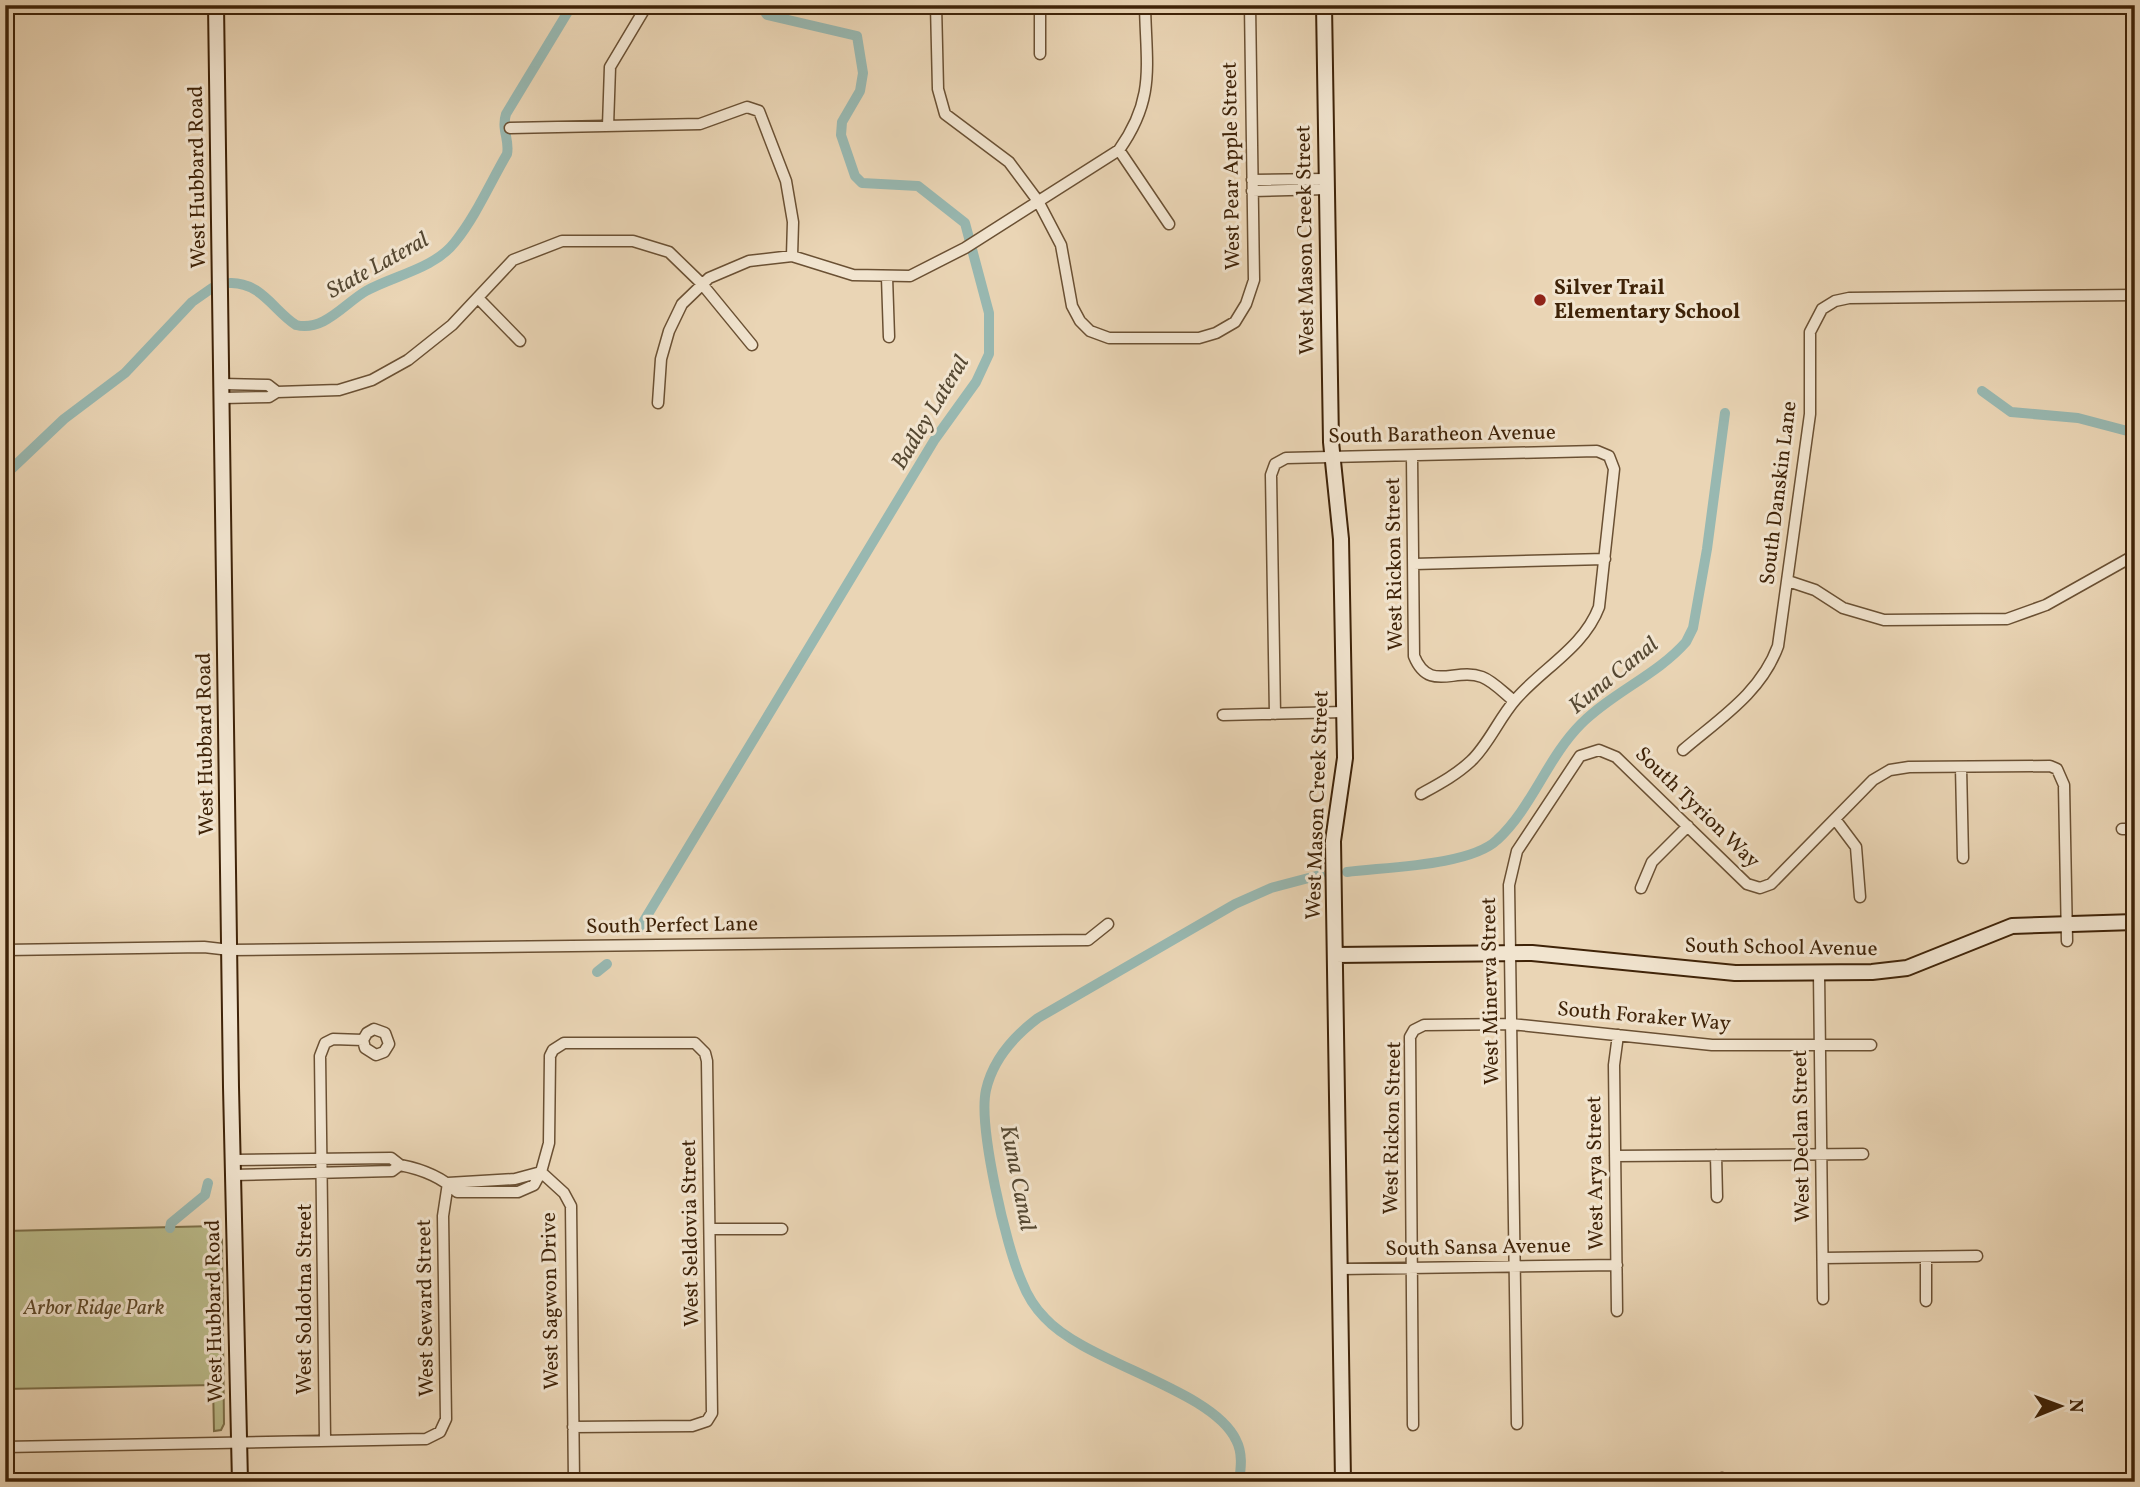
<svg xmlns="http://www.w3.org/2000/svg" width="2140" height="1487" font-family="Vollkorn,serif">
<style>
.green{fill:#bbbc8b;stroke:#7d704a;stroke-width:2}
.lines{fill:none;stroke-linecap:round;stroke-linejoin:round}
.canal{stroke:#98b8b1;stroke-width:10}
.street-casing{stroke:#6a5033;stroke-width:13}
.secondary-casing{stroke:#3f2308;stroke-width:18}
.street{stroke:#f1e4cf;stroke-width:10}
.secondary{stroke:#f1e4cf;stroke-width:14}
.poi-dot{fill:#8f2418;stroke:#f1e4cf;stroke-width:2.5}
.labels{text-anchor:middle;dominant-baseline:central;stroke-width:6;stroke-linejoin:round;paint-order:stroke}
.street-label{font-size:21px;fill:#3f2308;stroke:#f1e4cf}
.poi-label{font-size:21px;font-weight:bold;fill:#3f2308;stroke:#f1e4cf;text-anchor:start}
.park-label{font-size:21px;font-style:italic;fill:#5e4929;stroke:#f1e4cf}
.water-label{font-size:23px;font-style:italic;fill:#554832;stroke:#f1e4cf}
</style>
<rect width="100%" height="100%" fill="#ead5b5"/>
<filter id="stains"><feTurbulence type="fractalNoise" baseFrequency=".00286" numOctaves="4"/><feColorMatrix values="0 0 0 0 .2 0 0 0 0 .09 0 0 0 0 .02 0 0 0 .5 -.17"/></filter>
<radialGradient id="worn" r=".72"><stop offset=".6" stop-color="#630" stop-opacity="0"/><stop offset="1" stop-color="#630" stop-opacity=".3"/></radialGradient>
<path class="green" d="M216,1226L222,1240L224,1424L221,1430L214,1431L213,1385L5,1389V1231Z"/>
<g class="lines">
<path class="canal" d="M230,283C261,282 274,311 296,325C324,332 345,303 366,291C395,275 434,269 455,242C476,216 490,183 507,154C510,140 501,130 506,114L572,5
M1982,391L2011,412L2078,418L2135,433
M5,475L64,419L125,373L192,302L212,288
M1347,872C1384,867 1470,866 1497,840C1532,808 1547,758 1581,724C1613,692 1657,675 1686,642L1693,628L1707,549L1725,413
M639,929L935,439L976,382L989,354V313L965,223L918,186L862,183L855,176L841,135L842,122L860,91L863,73L857,36L767,15L760,5
M597,972L607,964
M170,1228L171,1223L205,1195L208,1183
M1239,1482C1241,1468 1243,1453 1236,1440C1212,1389 1086,1363 1045,1318C1035,1308 1027,1295 1022,1282C1006,1247 978,1126 986,1090C993,1059 1014,1036 1038,1018L1235,904L1271,888L1320,875"/>
<g class="street-casing">
<path id="street" d="M936,5L938,89L945,114L1009,162L1038,201L1061,245L1072,306L1080,321L1090,331L1109,338H1199L1216,333L1235,322L1246,304L1254,280L1250,5
M1040,5V54
M608,126L610,67L647,5
M510,128L700,124L747,107L759,111L786,181L793,222L792,256
M1119,150L1169,224
M1252,180L1326,179
M1252,191L1326,189
M887,277L889,337
M478,298L520,341
M222,384L268,385L277,392L269,397L222,398
M277,392L339,390L372,380L408,360L452,325L513,260L562,241H633L669,252L702,284L752,345
M658,403L661,359L669,331L682,304L709,278L749,261L792,256L853,275L910,276L965,248L1119,150C1156,98 1146,65 1145,5
M1412,456L1414,656C1429,693 1455,667 1482,677C1493,681 1505,694 1514,701
M1414,564L1605,559
M1788,581L1815,590L1843,608L1884,620L2007,619L2046,605L2135,555
M1275,714L1271,475L1275,464L1286,458L1597,451L1609,456L1614,469L1599,607C1584,647 1543,668 1516,699C1499,718 1489,744 1471,761C1456,775 1439,784 1421,794
M1223,715L1344,712
M1683,750C1719,719 1761,693 1778,646L1810,414V332L1822,309L1835,301L1849,298L2135,295
M1961,767L1963,858
M1835,819L1856,847L1860,897
M2122,829H2135
M1641,888L1652,862L1688,826
M5,950L204,947L230,950L1088,940L1108,924
M1819,973L1823,1299
M1716,1155L1717,1197
M1615,1156L1863,1154
M233,1160L391,1158L400,1165L392,1171L233,1175
M400,1165C421,1169 441,1176 457,1192H518L534,1185L541,1172L515,1179L448,1183
M710,1229H782
M1926,1257V1301
M1823,1258L1977,1256
M1340,1269L1617,1265
M1617,1311L1614,1065L1618,1035
M1517,1424L1509,885L1517,851L1580,756L1599,750L1616,757L1747,884L1760,888L1771,884L1873,780L1890,770L1909,767L2050,766L2057,769L2064,785L2067,941
M1413,1425L1410,1037L1414,1030L1424,1025L1511,1024L1712,1045H1871
M573,1427L692,1426L707,1421L712,1413L707,1061L705,1053L695,1043H564L553,1050L550,1056L549,1143L541,1172L564,1193L571,1206L574,1482
M325,1439L320,1056L325,1043L333,1039L363,1040L367,1033L374,1029L385,1033L389,1044L384,1052L376,1055L365,1048L363,1040
M5,1447L426,1439L440,1432L446,1419L443,1216L448,1183
M1722,1478V1482"/>
</g>
<g class="secondary-casing">
<path id="secondary" d="M216,5L231,1087L240,1482
M1324,5L1331,442L1341,539L1345,758L1333,841L1343,1481
M1335,955L1532,953L1735,973L1872,972L1907,968L2012,926L2135,922"/>
</g>
<use href="#street" class="street"/>
<use href="#secondary" class="secondary"/>
</g>
<circle class="poi-dot" cx="1540" cy="300" r="7"/>
<g class="labels">
<g class="street-label">
<text transform="translate(1232 166) rotate(-91)">West Pear Apple Street</text>
<text transform="translate(198 177) rotate(-91)">West Hubbard Road</text>
<text transform="translate(1306 240) rotate(-91)">West Mason Creek Street</text>
<text transform="translate(1442 435) rotate(-1)">South Baratheon Avenue</text>
<text transform="translate(1779 493) rotate(-83)">South Danskin Lane</text>
<text transform="translate(1395 564) rotate(-91)">West Rickon Street</text>
<text transform="translate(206 744) rotate(-91)">West Hubbard Road</text>
<text transform="translate(1318 805) rotate(-88)">West Mason Creek Street</text>
<text transform="translate(1697 808) rotate(44)">South Tyrion Way</text>
<text transform="translate(672 926) rotate(-1)">South Perfect Lane</text>
<text transform="translate(1781 948) rotate(1)">South School Avenue</text>
<text transform="translate(1491 991) rotate(-91)">West Minerva Street</text>
<text transform="translate(1644 1017) rotate(5)">South Foraker Way</text>
<text transform="translate(1393 1128) rotate(-89)">West Rickon Street</text>
<text transform="translate(1802 1136) rotate(-91)">West Declan Street</text>
<text transform="translate(1596 1173) rotate(-91)">West Arya Street</text>
<text transform="translate(691 1233) rotate(-91)">West Seldovia Street</text>
<text transform="translate(1478 1248) rotate(-1)">South Sansa Avenue</text>
<text transform="translate(305 1299) rotate(-90)">West Soldotna Street</text>
<text transform="translate(551 1301) rotate(-91)">West Sagwon Drive</text>
<text transform="translate(426 1308) rotate(-91)">West Seward Street</text>
<text transform="translate(215 1311) rotate(-91)">West Hubbard Road</text>
</g>
<g class="poi-label">
<text x="1554" y="288">Silver Trail<tspan x="1554" dy="24">Elementary School</tspan></text>
</g>
<g class="park-label">
<text x="94" y="1308">Arbor Ridge Park</text>
</g>
<g class="water-label">
<text transform="translate(378 266) rotate(-29)">State Lateral</text>
<text transform="translate(931 413) rotate(-59)">Badley Lateral</text>
<text transform="translate(1614 676) rotate(-39)">Kuna Canal</text>
<text transform="translate(1017 1178) rotate(79)">Kuna Canal</text>
</g>
</g>
<rect width="2140" height="1487" fill="none" stroke="#ead5b5" stroke-width="28"/>
<rect x="7" y="7" width="2126" height="1473" fill="none" stroke="#3f2308" stroke-width="3.5"/>
<rect x="14" y="14" width="2112" height="1459" fill="none" stroke="#3f2308" stroke-width="2"/>
<g transform="translate(2060 1406) rotate(89)" stroke="#f1e4cf" stroke-width="5" paint-order="stroke">
<path d="M0-5L12 26L0 18L-12 26Z" fill="#3f2308"/>
<text y="-10" font-size="19" font-weight="bold" text-anchor="middle" fill="#3f2308">N</text>
</g>
<rect width="100%" height="100%" filter="url(#stains)"/>
<rect width="100%" height="100%" fill="url(#worn)"/>
</svg>
